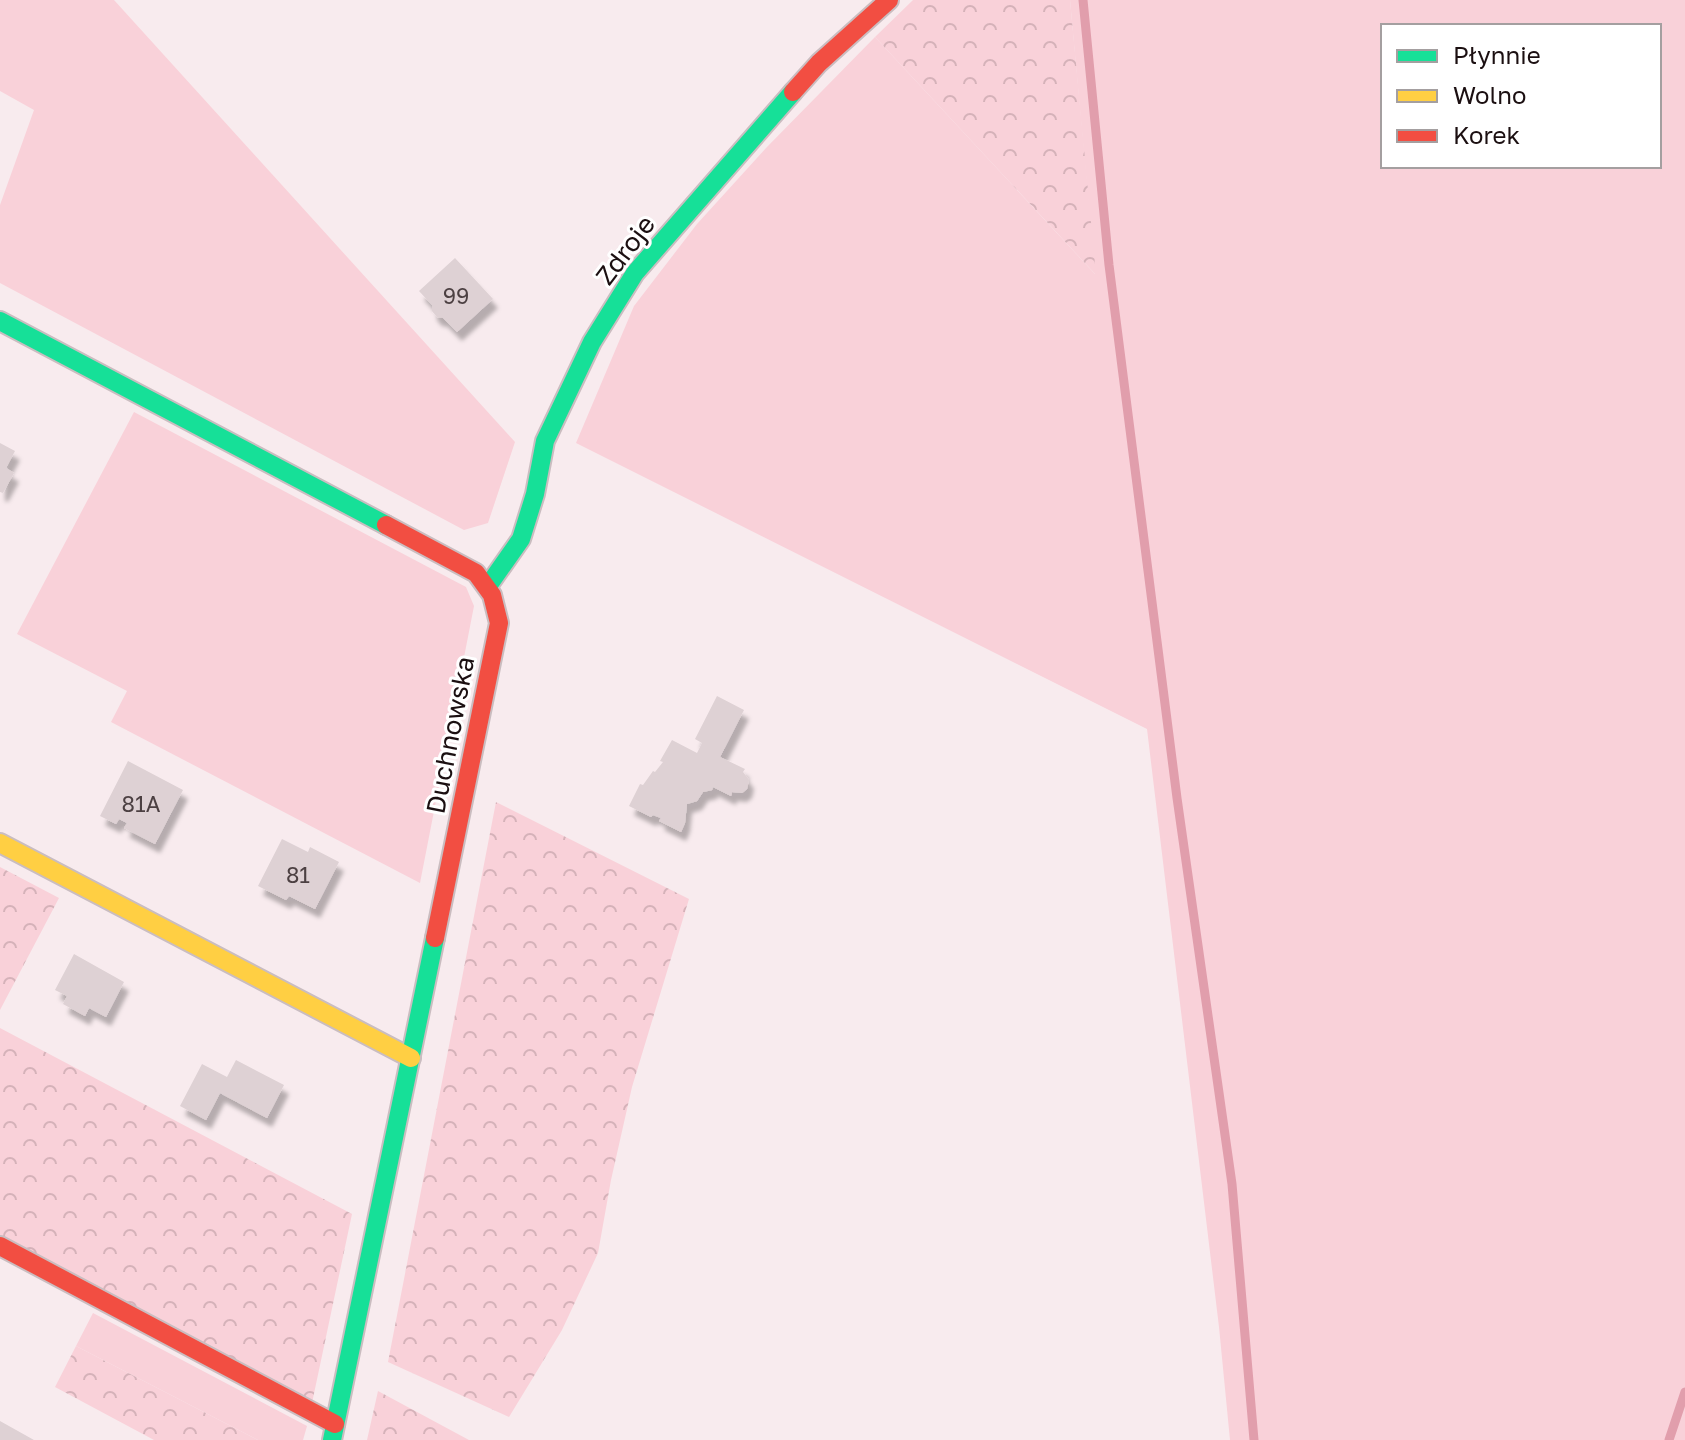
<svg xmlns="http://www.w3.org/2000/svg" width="1685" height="1440" font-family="'Golos Text',sans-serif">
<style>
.green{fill:#f9d1d9;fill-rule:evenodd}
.forest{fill:url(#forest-crowns)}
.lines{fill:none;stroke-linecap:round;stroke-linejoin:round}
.stream{stroke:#e19eac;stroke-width:9}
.building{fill:#ded1d4;filter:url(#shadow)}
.fast-casing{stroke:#cabdc0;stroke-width:22}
.slow-casing{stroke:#cabdc0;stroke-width:22}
.jam-casing{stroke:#cabdc0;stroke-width:22}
.fast{stroke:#16e098;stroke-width:18}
.slow{stroke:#ffcf43;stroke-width:18}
.jam{stroke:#f24e42;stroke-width:18}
.labels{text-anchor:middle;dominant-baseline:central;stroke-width:6;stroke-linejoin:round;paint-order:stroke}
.number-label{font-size:22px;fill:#4c4042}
.street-label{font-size:26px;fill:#1b0f11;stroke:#fff}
</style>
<defs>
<pattern id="forest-crowns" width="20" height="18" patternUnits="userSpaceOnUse" patternTransform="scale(2)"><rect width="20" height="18" fill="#f9d1d9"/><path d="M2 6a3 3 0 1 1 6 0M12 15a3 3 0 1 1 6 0" fill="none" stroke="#d5b2b9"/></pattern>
<filter id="shadow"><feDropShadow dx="5" dy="9" stdDeviation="2" flood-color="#0004"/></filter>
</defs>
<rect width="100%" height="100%" fill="#f8ebee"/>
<path class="green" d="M0,0H114L515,442L488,523L464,530L0,283V205L34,110L0,91Z
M1070,0H1685V1440H1230L1219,1327L1147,729L576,443L634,306L697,224L766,148L875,37L1095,274ZM1383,26H1659V166H1383Z
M134,412L466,587L474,606L420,883L111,722L127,691L17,634Z
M93,1313L307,1426L303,1440H258L76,1346Z"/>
<path class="forest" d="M913,0H1070L1096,275L875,37Z
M496,802L689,899L632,1087L611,1180L598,1253L562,1330L509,1417L388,1362Z
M0,867L59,898L0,1010Z
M0,1028L352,1214L312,1403L0,1238Z
M76,1346L258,1440H154L55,1387Z
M378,1391L469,1440H367Z"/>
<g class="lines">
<path class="stream" d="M1083,0L1109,265L1177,798L1232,1184L1254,1440
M1669,1440L1685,1392"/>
</g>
<path class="building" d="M455,258L493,299L457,332L443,318L437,317L432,311V305L419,291Z
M0,443L15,451L6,468L14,473L3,493L0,492Z
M717,696L744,710L720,757L745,769L743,772L749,780L747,789L742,793L732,792L731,796L713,787L712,790L703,792L697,801L687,804L685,823L681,832L659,821L661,818L653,815L651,817L629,806L640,784L643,785L653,771L655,772L663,762L660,761L672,740L697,753L702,743L695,739Z
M128,761L183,790L155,844L124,828L127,823L119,819L116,824L100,816Z
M282,839L308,852L310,847L339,862L315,909L289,896L286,900L258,886Z
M74,954L124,982L106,1017L89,1008L85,1016L63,1004L67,996L55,990Z
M236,1060L284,1085L267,1118L220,1093L206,1120L180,1106L202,1064L227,1077Z
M0,1421L34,1440H0Z"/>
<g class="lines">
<g class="fast-casing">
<path id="fast" d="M0,321L386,525
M488,586L521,539L535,494L545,441L592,342L635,273L793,92
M332,1440L435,938"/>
</g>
<g class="slow-casing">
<path id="slow" d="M0,843L411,1058"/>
</g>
<g class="jam-casing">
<path id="jam" d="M793,92L819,63L889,0
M386,525L476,573L492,595L499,623L435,938
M0,1246L335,1424"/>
</g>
<use href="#fast" class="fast"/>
<use href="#slow" class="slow"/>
<use href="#jam" class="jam"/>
</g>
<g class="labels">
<g class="number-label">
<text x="456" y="295">99</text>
<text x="141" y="803">81A</text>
<text x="298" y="874">81</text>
</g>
<g class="street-label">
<text transform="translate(625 250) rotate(-53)">Zdroje</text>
<text transform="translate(450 735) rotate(-79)">Duchnowska</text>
</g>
</g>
<rect x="1381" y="24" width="280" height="144" fill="#ffffff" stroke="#a49fa0" stroke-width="2"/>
<rect x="1397" y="50" width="40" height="12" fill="#16e098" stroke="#a49fa0" stroke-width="2"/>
<text x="1453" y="64" font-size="24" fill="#1b0f11">Płynnie</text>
<rect x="1397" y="90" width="40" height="12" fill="#ffcf43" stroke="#a49fa0" stroke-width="2"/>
<text x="1453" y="104" font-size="24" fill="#1b0f11">Wolno</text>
<rect x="1397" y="130" width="40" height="12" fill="#f24e42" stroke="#a49fa0" stroke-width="2"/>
<text x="1453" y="144" font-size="24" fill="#1b0f11">Korek</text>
</svg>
